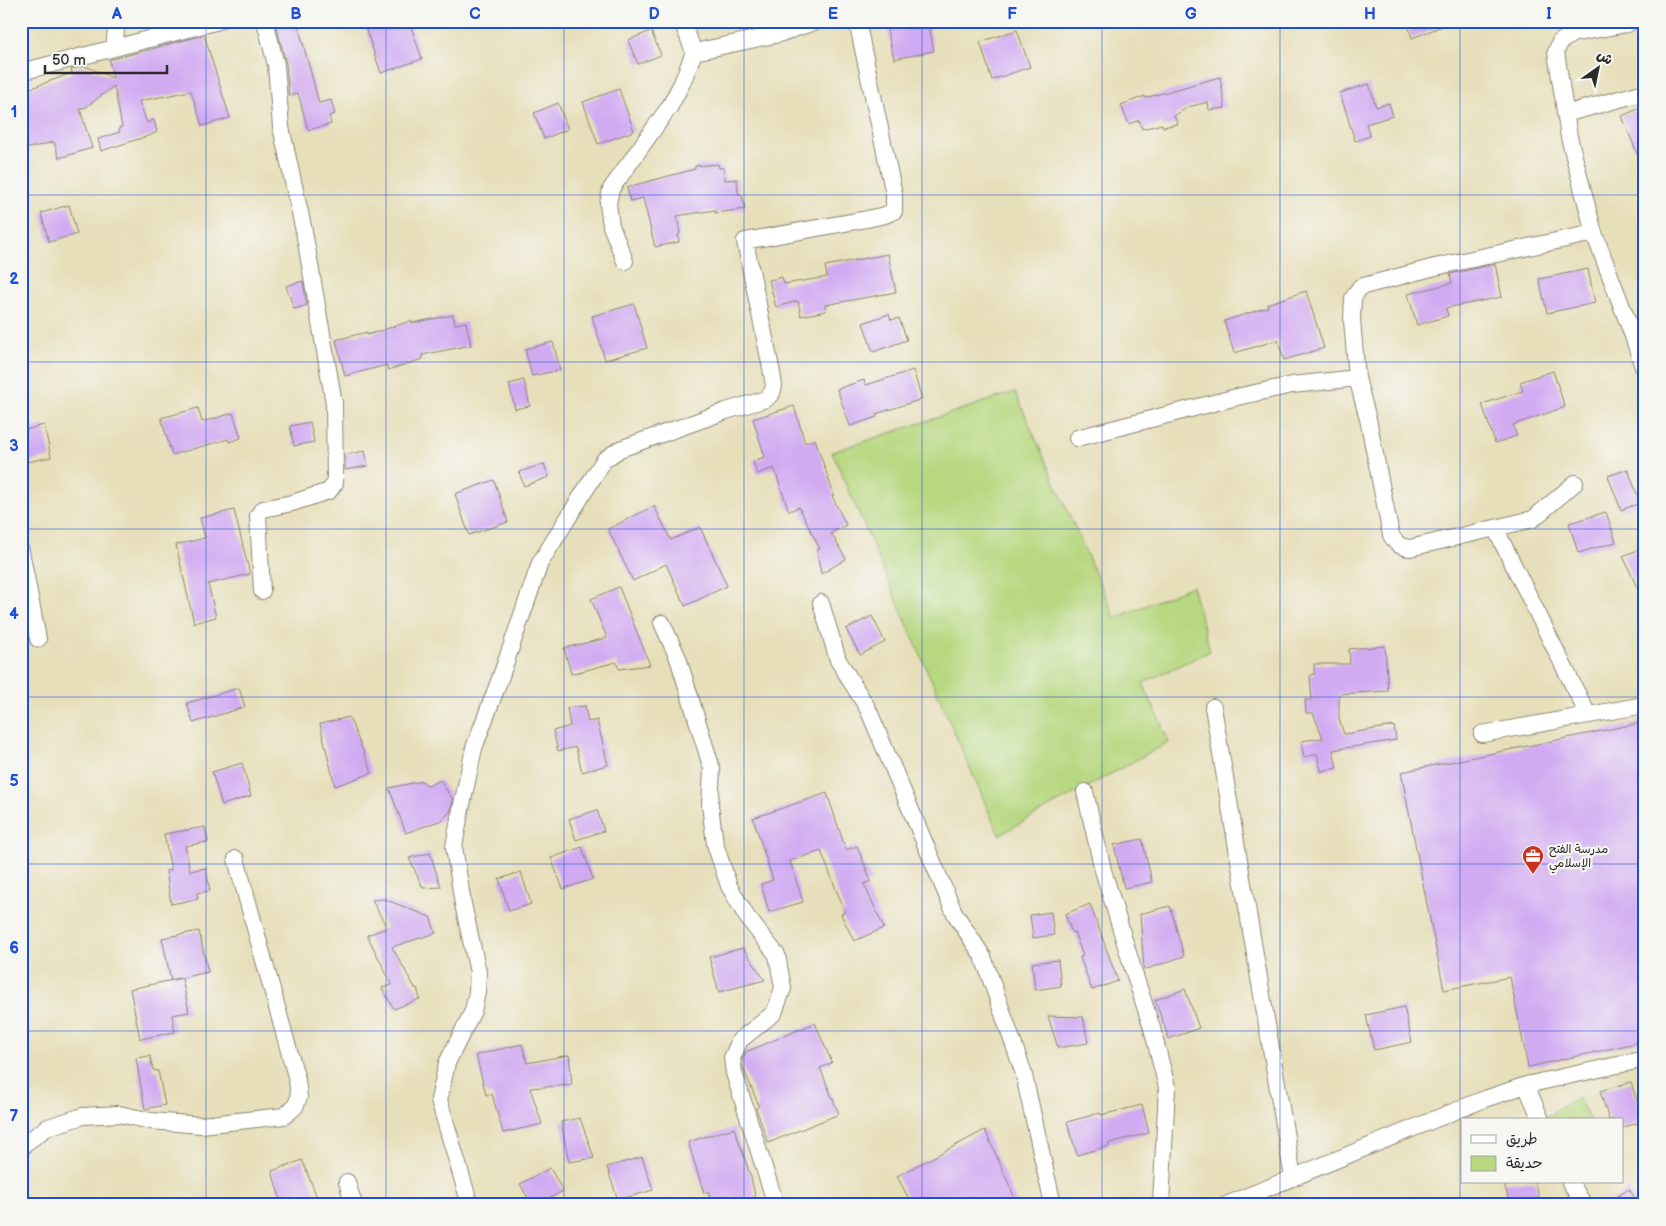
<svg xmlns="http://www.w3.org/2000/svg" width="1666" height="1226" font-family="'Balsamiq Sans','Playpen Sans Arabic',sans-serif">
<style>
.green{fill:#b7d880;stroke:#718256}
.building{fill:#d1abf2}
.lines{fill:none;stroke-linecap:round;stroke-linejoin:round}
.minor-casing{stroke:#898572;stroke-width:18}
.minor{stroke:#fff;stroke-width:16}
.grid{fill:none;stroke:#1d4ed8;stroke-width:1;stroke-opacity:0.55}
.labels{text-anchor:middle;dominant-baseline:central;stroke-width:4.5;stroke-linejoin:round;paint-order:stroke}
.poi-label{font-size:12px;fill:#2b2b2b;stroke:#f6f6f2;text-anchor:start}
.neatline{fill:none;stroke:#1d4ed8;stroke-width:2}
.grid-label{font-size:16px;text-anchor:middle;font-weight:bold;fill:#1d4ed8}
</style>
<rect width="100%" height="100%" fill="#f6f6f2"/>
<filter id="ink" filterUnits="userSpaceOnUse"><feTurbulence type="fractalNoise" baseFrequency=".02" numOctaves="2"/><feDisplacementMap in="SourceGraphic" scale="10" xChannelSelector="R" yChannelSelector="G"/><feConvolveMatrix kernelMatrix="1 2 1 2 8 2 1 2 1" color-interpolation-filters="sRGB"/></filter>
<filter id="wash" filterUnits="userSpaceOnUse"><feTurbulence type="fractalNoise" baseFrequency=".0096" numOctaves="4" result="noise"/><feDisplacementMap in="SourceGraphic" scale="20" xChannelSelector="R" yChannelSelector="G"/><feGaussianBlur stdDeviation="1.12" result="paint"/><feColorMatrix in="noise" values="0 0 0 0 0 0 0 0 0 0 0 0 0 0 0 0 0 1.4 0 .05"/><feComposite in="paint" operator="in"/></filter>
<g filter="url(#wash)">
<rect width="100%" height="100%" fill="#e7dfba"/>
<path class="green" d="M1015,392L1115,618L1192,586L1210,651L1143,683L1169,742L999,835L832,452Z
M1578,1097L1590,1120H1541Z"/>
<g id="blocks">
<path class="building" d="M275,21H297L319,103L331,100L335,114L329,116L331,124L308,130L298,93L289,96L286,63Z
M363,21H378L380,29L403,21H409L422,59L381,73Z
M885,21H928L934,51L894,59Z
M1407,21H1453V22L1412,38Z
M1017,30L1030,67L992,80L980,42Z
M651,31L661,55L638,64L628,40Z
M204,35L230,118L202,126L191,91L139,101L147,123L154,120L157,132L151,135L101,151L98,139L120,132L119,128L122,127L114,86L86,107L80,109L92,148L59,158L54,142L21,150V92L72,73L71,69L85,66L113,78L109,60Z
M1220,77L1225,108L1209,110L1208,102L1188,107L1174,116L1178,124L1163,127L1162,124L1142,129L1139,120L1129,124L1121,105L1145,96V98Z
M1369,84L1376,107L1389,103L1393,116L1366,124L1370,136L1355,141L1340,93Z
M619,89L634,131L598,144L583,102Z
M558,103L568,129L544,139L534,113Z
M1645,106V171H1644L1622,116Z
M718,164L719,168H724L725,180L737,179L738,193L742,195L745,209L715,213V210L677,216L680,234L678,235L679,242L655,247L643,198L630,201L627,187L695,169V166Z
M69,205L77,234L49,242L41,213Z
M888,254L896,292L825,305L826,311L801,316L798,301L776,307L769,280L782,277L784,284L827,277L825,266Z
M1495,264L1502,297L1446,308L1448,316L1417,325L1408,294L1452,283L1450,274Z
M1588,269L1595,303L1547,313L1539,279Z
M303,281L307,305L294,309L286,286Z
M1306,291L1324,348L1284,360L1278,340L1234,353L1224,321L1268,307L1267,304Z
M634,304L647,348L605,360L592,316Z
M889,314L891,320L899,318L907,340L873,352L863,323Z
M453,315L455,324L466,322L471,345L422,355L423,359L388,370L387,365L345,376L336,340L367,332V335L411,321L412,323Z
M553,342L560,370L532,376L525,349Z
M913,370L922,399L876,414L877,417L850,426L837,389L864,380L866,385Z
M1553,371L1565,407L1513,425L1517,436L1495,443L1482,404L1523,391L1520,382Z
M524,380L530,406L515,409L509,384Z
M794,406L805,443L815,439L834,495L832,496L846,525L831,533L846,559L821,574L817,550L820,549L799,507L789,511L774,468L757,474L753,461L765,457L753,419Z
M198,408L202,422L233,413L241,438L229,442L228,439L172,455L161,418Z
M310,422L314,442L294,446L290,426Z
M44,425L51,457L23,463L21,455V431Z
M365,451L368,466L345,470V455Z
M544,464L549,477L524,486L519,472Z
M1628,469L1640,503L1621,510L1608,476Z
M494,480L508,522L469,535L455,494Z
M654,506L671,540L700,527L727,586L685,606L666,564L633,581L608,529Z
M234,510L250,574L208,584L216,617L194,623L176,545L205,538L200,518Z
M1606,512L1616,542L1578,553L1569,523Z
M1645,547V605L1623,556Z
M619,587L650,665L619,669L616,662L571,674L564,648L607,638L591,599Z
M872,616L885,642L860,655L846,629Z
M1385,646L1388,691L1339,694V719L1344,734L1394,726L1396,740L1333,750L1337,768L1321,771L1317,754L1304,757L1301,741L1323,738L1313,713H1306L1305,700H1312L1310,676L1314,674V664H1350L1349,649Z
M239,688L245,707L193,723L187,703Z
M585,706L588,722L597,720L608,765L582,772L576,747L558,751L553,731L570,726L567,708Z
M349,717L372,773L335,786L320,724Z
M1645,722V1041L1528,1067L1510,977L1444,990L1401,772Z
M242,763L251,796L222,805L212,772Z
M440,780L453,800L450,812L442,820L406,833L389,788L422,781L428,786Z
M827,793L846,850L857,846L871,881L864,884L884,928L854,941L841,914L845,912L821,851L790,861L803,902L769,912L761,884L773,880L753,818Z
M597,810L604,831L576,840L569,819Z
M205,827L208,842L185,846L190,871L206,868L210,891L197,893L198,899L171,904L166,871L171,870L164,834Z
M1142,839L1152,882L1124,888L1114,845Z
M582,847L593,879L563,889L551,858Z
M430,853L441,887L423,888L409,858Z
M521,872L531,904L509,911L499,879Z
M384,899L430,917L436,933L392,947L415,988H417L420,999L394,1009L382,988L392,985L367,935L387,928L372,900Z
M1090,904L1118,981L1092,990L1080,957L1083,956L1074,932L1072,933L1065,914Z
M1170,906L1184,956L1144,970L1140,914Z
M1051,912L1054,935L1033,938L1030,915Z
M199,931L208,972L171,980L162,938Z
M743,948L765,980L719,992L709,957Z
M1058,960L1061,986L1035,990L1032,963Z
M182,978L189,1012L172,1015L175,1032L140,1039L130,989Z
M1185,989L1199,1028L1169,1039L1155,1000Z
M1404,1007L1412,1042L1374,1050L1366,1015Z
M1048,1016L1083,1017L1088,1043L1058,1048Z
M815,1023L832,1063L820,1068L839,1114L768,1143L756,1108L759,1106L744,1070L742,1059L746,1052Z
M522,1044L527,1063L569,1055L572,1085L530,1088L542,1124L503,1133L492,1094L486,1095L476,1055Z
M150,1056L153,1070L158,1071L165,1105L145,1109L136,1058Z
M1631,1082L1643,1121L1622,1128V1120H1609L1600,1091Z
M1142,1105L1149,1133L1109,1143V1146L1077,1155L1067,1122L1100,1113L1101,1115Z
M580,1118L594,1158L569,1162L561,1122Z
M734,1128L751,1177L757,1205H712L708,1191L704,1193L688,1142Z
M985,1130L1018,1205H988L985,1200L975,1205H912L897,1176Z
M642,1157L653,1190L618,1200L607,1167Z
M302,1160L317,1197L299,1205H282L272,1171Z
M550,1168L563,1191L538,1205H532L520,1184Z
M1503,1182H1534L1542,1205H1511Z
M1629,1189L1639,1205H1604Z"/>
</g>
</g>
<g filter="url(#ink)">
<use href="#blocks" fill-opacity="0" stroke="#898572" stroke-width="1"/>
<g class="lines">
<g class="minor-casing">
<path id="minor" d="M1631,21L1627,24L1572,34L1560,42L1556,52L1569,137L1594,233L1633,336L1645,373
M114,48L117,21
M694,52L779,34L817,21
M21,72L219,21
M1565,114L1645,92
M625,261L611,226L608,204L611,189L670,106L682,83L694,52L682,21
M1077,438L1237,397L1292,385L1357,378
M1575,483L1533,519L1410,548C1400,547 1396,544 1391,535L1368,419L1357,378L1352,320L1353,298L1360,287L1435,267L1594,233
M1495,528L1588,715
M21,551L38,639
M262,591L258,515L263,509L292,503L329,491L335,483L334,403L304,231L281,127L276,65L265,21
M821,603L838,660L868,709L954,912L983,957L1023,1071L1053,1205
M662,623L678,658L712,769L710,805L715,844L729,886L747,917L777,955L783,988L774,1013L740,1040L732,1058L734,1073L776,1205
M1213,707L1293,1178
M1482,734L1645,705
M1085,792L1103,870L1136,979L1152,1028L1167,1087L1161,1205
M1526,1085L1541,1120
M21,1150L24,1144L48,1127L83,1116L119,1114L151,1121L201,1125L284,1116L295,1107L299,1097L297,1080L236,859
M347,1182L354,1205
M1570,1182L1584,1205
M470,1205L439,1100L447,1063L473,1011L477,992L478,972L463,904L454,847L459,819L474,748L501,676L540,563L604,460L620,449L726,411L766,399L772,393L774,386L772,373L745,241L867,219L885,215L894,211V194L857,21
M1226,1205L1482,1100L1526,1085L1645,1059"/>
</g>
<use href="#minor" class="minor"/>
</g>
</g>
<path class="grid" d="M206,21V1205M386,21V1205M564,21V1205M744,21V1205M922,21V1205M1102,21V1205M1280,21V1205M1460,21V1205M21,195H1645M21,362H1645M21,529H1645M21,697H1645M21,864H1645M21,1031H1645"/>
<defs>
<g id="office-pin" transform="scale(1.125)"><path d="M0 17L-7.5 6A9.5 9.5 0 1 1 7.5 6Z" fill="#c8321e" stroke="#f6f6f2"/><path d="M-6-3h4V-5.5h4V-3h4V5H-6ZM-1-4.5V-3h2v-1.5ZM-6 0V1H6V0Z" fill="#fff"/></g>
</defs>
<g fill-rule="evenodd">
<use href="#office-pin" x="1533" y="856"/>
</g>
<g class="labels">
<g class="poi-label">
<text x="1549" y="849">مدرسة الفتح<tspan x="1549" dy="14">الإسلامي</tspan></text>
</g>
</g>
<rect width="1666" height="1226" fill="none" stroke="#f6f6f2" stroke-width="55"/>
<rect x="1461" y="1118" width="162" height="65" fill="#f6f6f2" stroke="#a5a5a2"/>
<rect x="1471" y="1135" width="25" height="8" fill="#ffffff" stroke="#a5a5a2"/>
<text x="1506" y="1144" font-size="15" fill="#2b2b2b">طريق</text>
<rect x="1471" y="1156" width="25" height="15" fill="#b7d880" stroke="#a5a5a2"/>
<text x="1506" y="1168" font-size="15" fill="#2b2b2b">حديقة</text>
<g transform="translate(1598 68) rotate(33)" stroke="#f6f6f2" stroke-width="4" paint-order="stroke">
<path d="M0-4L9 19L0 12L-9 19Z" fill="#2b2b2b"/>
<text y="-8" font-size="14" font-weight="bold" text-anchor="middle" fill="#2b2b2b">ش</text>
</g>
<path d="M45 65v8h122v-8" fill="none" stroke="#2b2b2b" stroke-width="2.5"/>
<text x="52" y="65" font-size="15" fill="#2b2b2b" stroke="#f6f6f2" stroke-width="4" paint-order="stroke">50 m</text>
<rect x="28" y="28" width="1610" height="1170" class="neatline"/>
<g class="grid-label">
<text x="117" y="19">A</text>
<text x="296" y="19">B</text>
<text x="475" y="19">C</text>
<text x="654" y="19">D</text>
<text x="833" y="19">E</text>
<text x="1012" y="19">F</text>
<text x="1191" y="19">G</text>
<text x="1370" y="19">H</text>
<text x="1549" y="19">I</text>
<text x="14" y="117">1</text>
<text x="14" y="284">2</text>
<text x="14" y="451">3</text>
<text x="14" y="619">4</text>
<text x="14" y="786">5</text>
<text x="14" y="953">6</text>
<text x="14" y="1121">7</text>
</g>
</svg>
